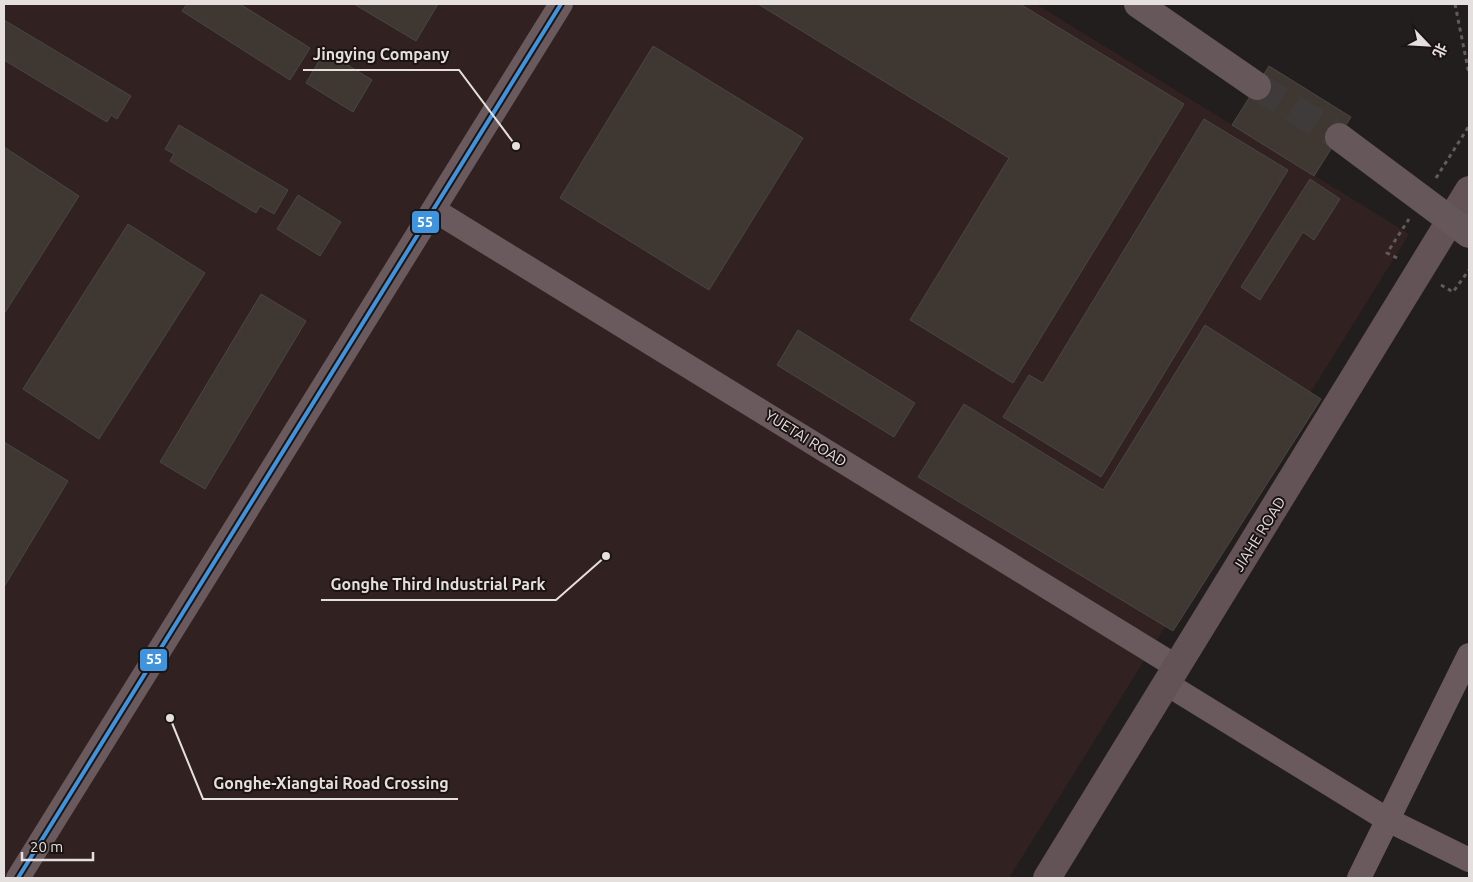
<svg xmlns="http://www.w3.org/2000/svg" width="1473" height="882" font-family="Ubuntu,'Noto Sans SC',sans-serif">
<style>
.built{fill:#312221}
.building{fill:#3f3732;stroke:#4a4646}
.lines{fill:none;stroke-linecap:round;stroke-linejoin:round}
.highway-tunnel{stroke:#403b3b;stroke-width:28;stroke-dasharray:28 14;stroke-linecap:butt}
.path{stroke:#645a5b;stroke-width:3;stroke-dasharray:4 4;stroke-linecap:butt}
.street{stroke:#6a5a5e;stroke-width:24}
.secondary{stroke:#635256;stroke-width:28}
.highway{stroke:#66575a;stroke-width:28}
.highway-bridge{stroke:#66575a;stroke-width:28}
.bus-1-casing{stroke:#1c1412;stroke-width:8}
.bus-1{stroke:#4094de;stroke-width:4}
.labels{text-anchor:middle;dominant-baseline:central;stroke-width:4;stroke-linejoin:round;paint-order:stroke}
.street-label{font-size:15px;fill:#e5dfde;stroke:#1c1412}
.leader{fill:none;stroke:#e5dfde;stroke-width:2}
.callout-dot{fill:#e5dfde;stroke:#1c1412;stroke-width:2}
.callout-label{font-size:16px;text-anchor:middle;font-weight:bold;fill:#e5dfde;stroke:#1c1412;stroke-width:4;stroke-linejoin:round;paint-order:stroke}
.line-badge{stroke:#1c1412;stroke-width:2}
.badge-label{font-size:14px;text-anchor:middle;font-weight:bold;fill:#fff}
</style>
<rect width="100%" height="100%" fill="#231e1e"/>
<path class="built" d="M4,4H1036L1409,234L1009,878H4Z"/>
<path class="building" d="M187,4H240L310,48L290,80L182,11Z
M354,4H438L416,41Z
M758,4H1020L1184,104L1013,383L910,320L1009,158Z
M4,20L131,96L117,119L111,115L107,122L4,60Z
M653,46L803,138L709,290L560,198Z
M325,51L372,80L353,112L306,83Z
M1269,66L1351,117L1314,176L1232,125Z
M1204,119L1288,170L1101,477L1003,417L1029,375L1043,383Z
M179,125L288,190L274,214L260,206L256,213L170,161L174,154L165,149Z
M4,147L79,196L4,314Z
M1310,179L1340,199L1314,240L1303,232L1260,300L1241,287Z
M298,195L341,222L320,256L277,229Z
M128,224L205,273L99,439L23,389Z
M261,294L306,321L205,489L160,462Z
M1205,325L1321,399L1173,631L918,477L964,404L1103,490Z
M798,330L915,403L894,437L777,365Z
M4,442L68,481L4,587Z"/>
<g class="lines">
<path class="highway-tunnel" d="M1257,86L1339,137"/>
<path class="path" d="M1455,4L1469,74
M1436,178L1469,126
M1397,258L1387,253L1409,219
M1441,285L1453,292L1469,270"/>
<path class="street" d="M434,210L1177,667
M1167,684L1388,820L1469,860
M18,878L561,4
M1359,878L1469,655"/>
<path class="secondary" d="M1047,878L1469,190"/>
<path class="highway" d="M1138,4L1257,86"/>
<path class="highway-bridge" d="M1339,137L1469,234"/>
<g class="bus-1-casing">
<path id="bus-1" d="M18,878L561,4"/>
</g>
<use href="#bus-1" class="bus-1"/>
</g>
<g class="labels">
<g class="street-label">
<text transform="translate(806 438) rotate(32)">YUETAI ROAD</text>
<text transform="translate(1259 534) rotate(-58)">JIAHE ROAD</text>
</g>
</g>
<path class="leader" d="M516 146L459 70H303M606 556L556 600H321M170 718L203 799H458"/>
<g class="callout-dot">
<circle cx="516" cy="146" r="5"/>
<circle cx="606" cy="556" r="5"/>
<circle cx="170" cy="718" r="5"/>
</g>
<g class="callout-label">
<text x="381" y="60">Jingying Company</text>
<text x="438" y="590">Gonghe Third Industrial Park</text>
<text x="331" y="789">Gonghe-Xiangtai Road Crossing</text>
</g>
<g class="line-badge">
<rect x="411" y="210" width="29" height="24" rx="5" fill="#4094de"/>
<rect x="139" y="648" width="29" height="24" rx="5" fill="#4094de"/>
</g>
<g class="badge-label">
<text x="425" y="227">55</text>
<text x="154" y="664">55</text>
</g>
<rect width="1473" height="882" fill="none" stroke="#e5dfde" stroke-width="10"/>
<g transform="translate(1428 45) rotate(115)" stroke="#1c1412" stroke-width="4" paint-order="stroke">
<path d="M0-4L9 19L0 12L-9 19Z" fill="#e5dfde"/>
<text y="-8" font-size="14" font-weight="bold" text-anchor="middle" fill="#e5dfde">北</text>
</g>
<path d="M22 852v8h71v-8" fill="none" stroke="#e5dfde" stroke-width="2.5"/>
<text x="30" y="852" font-size="15" fill="#e5dfde" stroke="#1c1412" stroke-width="4" paint-order="stroke">20 m</text>
</svg>
